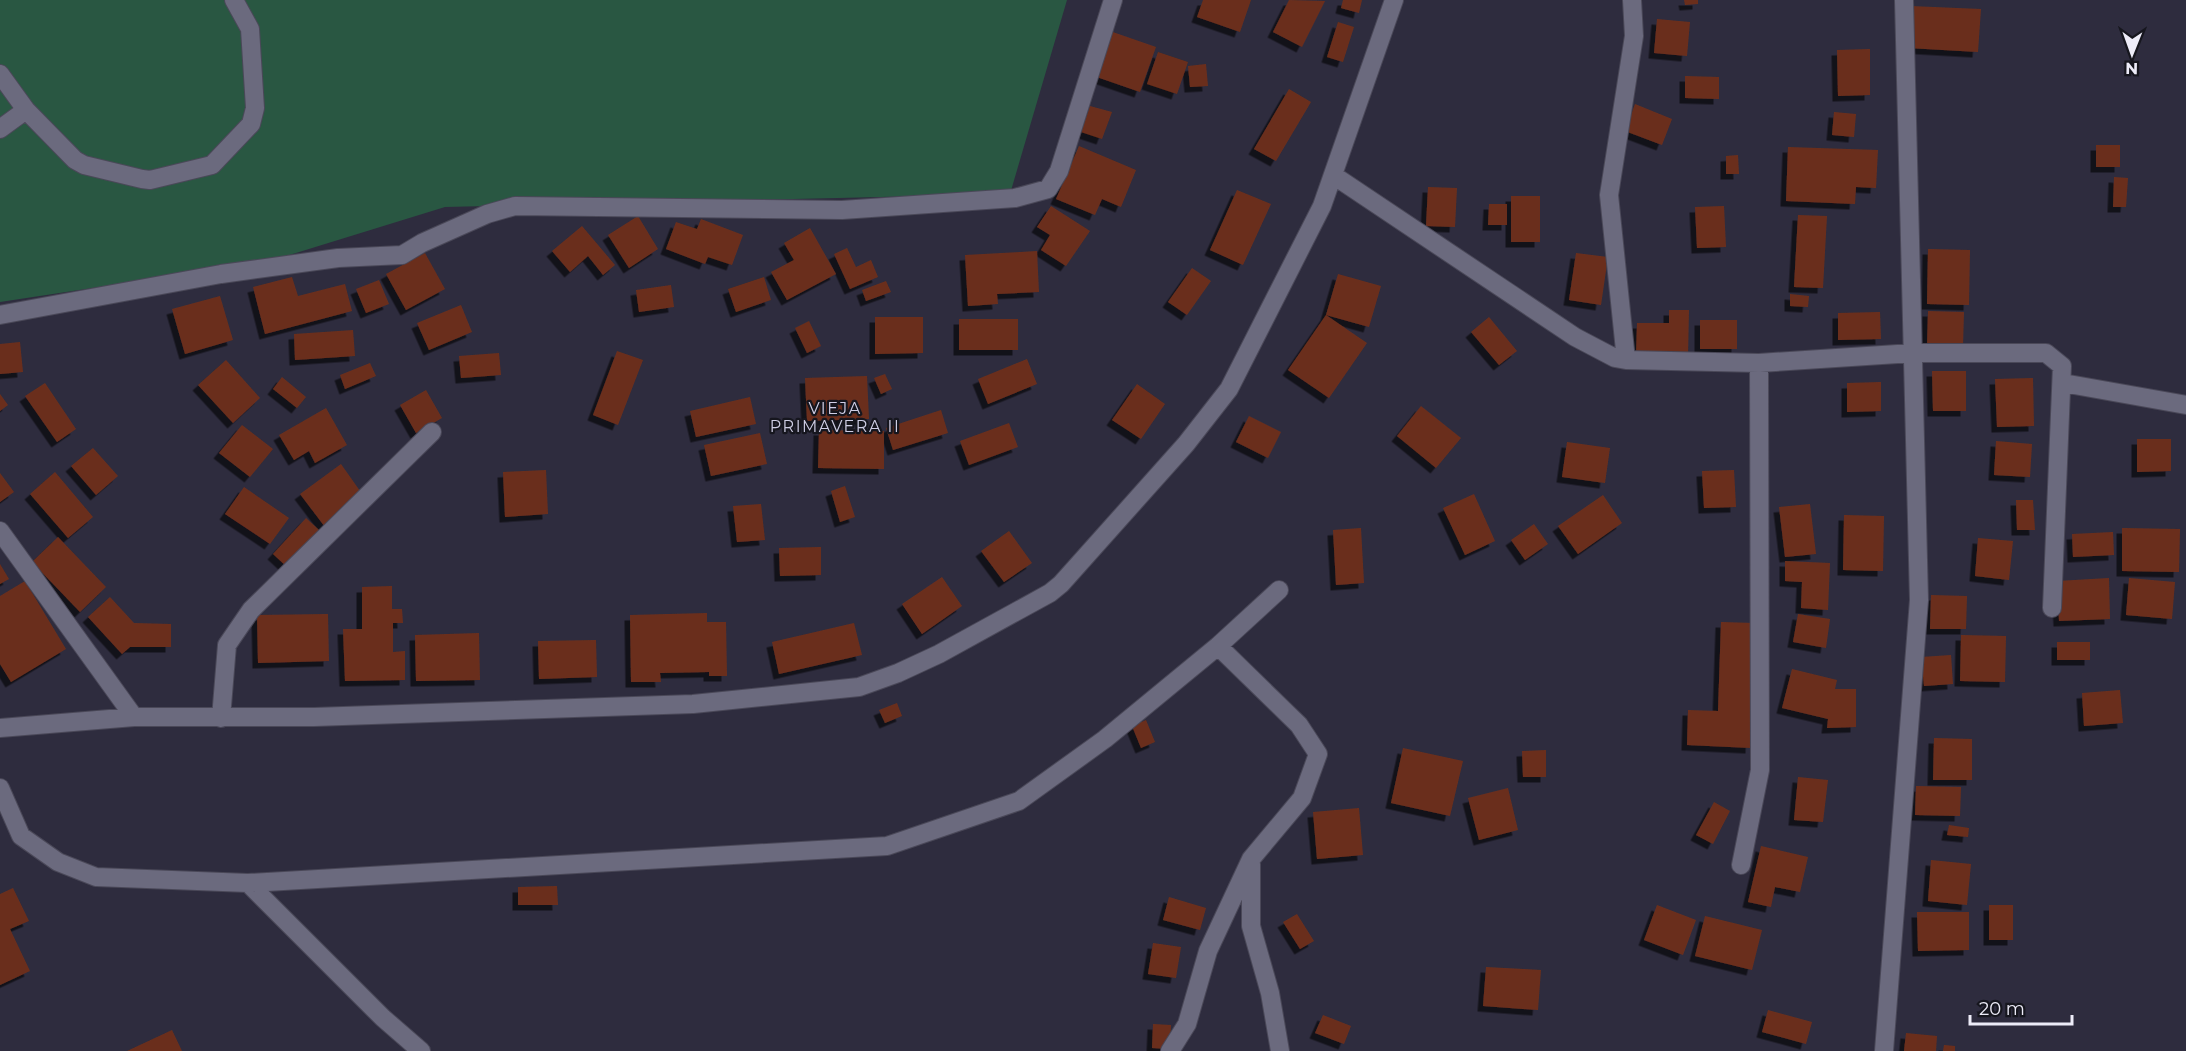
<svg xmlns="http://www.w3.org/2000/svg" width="2186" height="1051" font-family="Montserrat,sans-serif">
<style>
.green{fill:#295742}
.building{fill:#6b2f1c;filter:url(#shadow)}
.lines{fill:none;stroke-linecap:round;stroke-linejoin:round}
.minor-casing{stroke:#4a4858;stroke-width:20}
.minor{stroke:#6b6a7e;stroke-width:18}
.labels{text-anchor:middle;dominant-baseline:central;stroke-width:4.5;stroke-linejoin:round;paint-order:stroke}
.neighbourhood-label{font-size:16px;letter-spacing:1.5px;fill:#cfcee5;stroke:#16161e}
</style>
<defs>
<filter id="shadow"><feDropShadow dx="-5.5" dy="5.5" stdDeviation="0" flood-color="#0009"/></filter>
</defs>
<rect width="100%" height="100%" fill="#2e2c3e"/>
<path class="green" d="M0,0H1067L1010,194L445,207L270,261L0,302Z"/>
<path class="building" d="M1203,0H1251L1240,32L1197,17Z
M1289,0L1325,1L1302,47L1273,32Z
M1343,0H1362L1359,13L1341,8Z
M1684,0H1698V4L1685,5Z
M1910,6L1981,9L1978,52L1908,48Z
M1657,19L1690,22L1687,56L1654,53Z
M1338,22L1354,27L1343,62L1327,57Z
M1107,30L1156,47L1140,92L1091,75Z
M1870,49V95L1838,96L1837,50Z
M1158,52L1188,62L1177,94L1147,84Z
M1206,64L1208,86L1190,87L1188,66Z
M1685,76L1719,77V99L1685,98Z
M1289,89L1311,102L1276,161L1254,149Z
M1635,104L1672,119L1662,145L1625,131Z
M1090,106L1112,112L1102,139L1081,132Z
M1834,112L1856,114L1854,137L1832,135Z
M2096,145H2120V167H2096Z
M1079,146L1136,170L1121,207L1102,199L1095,215L1056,199Z
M1788,147L1878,150L1876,188L1856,187L1855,204L1786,201Z
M1738,155L1739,174H1726V156Z
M2114,177L2128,178L2126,207H2113Z
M1428,187L1457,188L1455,227L1426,226Z
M1237,190L1271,204L1243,265L1210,250Z
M1511,196H1540V242H1511Z
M1489,204H1507V225H1488Z
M1051,206L1090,231L1066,266L1041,250L1050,235L1037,227Z
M1724,206L1726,247L1697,248L1695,207Z
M1798,215L1827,216L1823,288L1794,287Z
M638,216L658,249L629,268L608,235Z
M701,219L743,235L732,265L708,257L705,264L666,249L676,222L697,229Z
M582,226L615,265L603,275L588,256L570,272L552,251Z
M810,228L836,274L787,300L771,272L794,260L784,243Z
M847,248L856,267L871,260L878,277L850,289L834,254Z
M1928,249L1970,250L1969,305L1927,304Z
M1037,251L1039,292L997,294L998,304L968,306L965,255Z
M425,253L445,289L406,310L386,274Z
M1576,253L1608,257L1601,305L1569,300Z
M1192,268L1211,281L1187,315L1168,302Z
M1338,274L1381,286L1369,327L1326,315L1367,343L1329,398L1288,370L1326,315Z
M292,277L298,296L345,284L352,311L265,334L253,287Z
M764,277L771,300L736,312L728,289Z
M379,280L389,304L366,313L356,289Z
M886,281L891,292L866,301L862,290Z
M671,285L674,307L639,312L636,290Z
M1790,294L1809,296L1808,307L1790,306Z
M220,296L233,340L185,354L172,309Z
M461,305L472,332L429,350L417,323Z
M1669,310H1689L1688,357L1636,356L1637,323H1669Z
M1928,311L1964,312L1963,346H1927Z
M1880,312L1881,339L1838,340V313Z
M875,317H923V353L875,354Z
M1489,317L1517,351L1499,365L1471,332Z
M959,319H1018V350H959Z
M1700,320H1737V349H1700Z
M809,321L821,346L807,353L795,328Z
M353,330L355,356L295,360L294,334Z
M20,342L23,372L0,374V344Z
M617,351L643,360L618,425L593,415Z
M499,353L501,375L461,378L459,356Z
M1027,359L1037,384L988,404L978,379Z
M226,360L260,398L233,423L198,385Z
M370,363L376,376L345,389L340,375Z
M1932,371H1966V411H1933Z
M885,374L892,389L881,394L874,378Z
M867,376L869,419L807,421L805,378Z
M282,377L306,397L297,408L273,389Z
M2033,378L2034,426L1997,427L1995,379Z
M1881,382V411L1847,412V383Z
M45,383L76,429L57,442L25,396Z
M1137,384L1165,404L1141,439L1112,420Z
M426,390L442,418L416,433L400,405Z
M0,394L8,405L0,411Z
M750,397L756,424L696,437L690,411Z
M1421,406L1461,438L1436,468L1397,436Z
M326,408L347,445L315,463L309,451L294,460L279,435Z
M941,410L948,433L893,450L886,428Z
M1249,416L1281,432L1268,458L1236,442Z
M1009,423L1018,447L969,465L960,441Z
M242,425L273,449L250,477L219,453Z
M819,430L884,431V469L818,468Z
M760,433L767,464L711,476L704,445Z
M2137,439H2171V471L2137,472Z
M1996,441L2032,444L2030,477L1994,475Z
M1567,442L1610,448L1605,483L1562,477Z
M93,448L118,476L96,495L71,466Z
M341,464L365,498L325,527L300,494Z
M546,470L548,514L505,517L503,472Z
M1734,470L1736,507L1704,508L1702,471Z
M55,472L93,517L68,538L30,494Z
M0,473L14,492L0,502Z
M845,486L855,517L840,522L831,491Z
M244,487L289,518L270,544L225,514Z
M1474,494L1495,541L1465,555L1443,508Z
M1603,495L1622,523L1578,554L1558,526Z
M2016,500H2033L2035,530H2017Z
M761,504L765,540L737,542L733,506Z
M1810,504L1816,554L1785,557L1779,507Z
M1844,515L1884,516L1883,571L1843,570Z
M306,518L319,530L286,566L273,554Z
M1534,524L1548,544L1525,560L1511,540Z
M1361,528L1364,583L1336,585L1333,530Z
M2122,528L2180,529L2179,572L2122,571Z
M1009,531L1032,563L1004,582L981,551Z
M2113,532L2114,555L2073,557L2072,534Z
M58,537L106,587L80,612L32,562Z
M1978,538L2013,541L2009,580L1975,576Z
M821,547V575L780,576L779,548Z
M1785,561L1830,563L1828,610L1801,608L1802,582L1785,581Z
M0,564L9,579L0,584Z
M942,577L962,606L922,634L902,604Z
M2109,578L2110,619L2059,621L2057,581Z
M2129,578L2175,582L2172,619L2126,615Z
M25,581L66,649L11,682L0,664V596Z
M392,586V609H402L403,623H393V652L405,651V680L345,681L343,629H362V587Z
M1931,595L1967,596L1966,629H1930Z
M110,597L134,623L171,624V647H130L122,654L88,617Z
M707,613V622H726L727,676H709V672L660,673L661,682H631L630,615Z
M328,614L329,661L258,663L257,615Z
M1798,614L1830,619L1826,648L1793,642Z
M1721,622L1755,623L1751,748L1687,745L1688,710L1718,711Z
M854,623L862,655L779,674L772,642Z
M479,633L480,680L416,681L415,635Z
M1961,635L2006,636L2005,682L1960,681Z
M596,640L597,677L539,679L538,641Z
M2057,642H2090V660H2057Z
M1951,655L1953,684L1924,686L1921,657Z
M1792,669L1837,680L1835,689H1856V727L1827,728L1828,719L1782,708Z
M2120,690L2123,723L2084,726L2082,693Z
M897,703L902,716L885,723L879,710Z
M1146,720L1155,742L1141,748L1132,726Z
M1934,738L1972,739V780H1933Z
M1403,748L1463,761L1450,816L1391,803Z
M1546,750V777H1523L1522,751Z
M1798,777L1828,780L1823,822L1794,820Z
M1916,786L1961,787L1960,816L1915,815Z
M1508,788L1518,830L1479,840L1468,798Z
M1714,802L1730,811L1713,844L1696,835Z
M1359,808L1363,855L1317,859L1313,812Z
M1949,825L1969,828L1968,837L1947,835Z
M1761,846L1808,857L1800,892L1775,887L1771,907L1748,902Z
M1931,860L1971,864L1967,905L1928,901Z
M557,886L558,905H518V887Z
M13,888L29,921L10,929L30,971L0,985V894Z
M1169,897L1206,908L1200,930L1163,920Z
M1657,905L1696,920L1683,955L1644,940Z
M1989,905H2013V940H1989Z
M1917,912H1969V950L1918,951Z
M1297,914L1314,941L1300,949L1283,922Z
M1705,916L1762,930L1752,970L1695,956Z
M1153,943L1181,947L1176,978L1148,974Z
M1486,967L1541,970L1538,1010L1483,1006Z
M1768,1010L1812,1022L1806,1044L1762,1032Z
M1323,1015L1351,1026L1344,1044L1315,1033Z
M1153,1024L1171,1025L1170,1049L1152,1048Z
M172,1030L182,1051H127Z
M1906,1033L1937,1036L1936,1051H1904Z
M1944,1045L1955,1046V1051H1943Z"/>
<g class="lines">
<g class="minor-casing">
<path id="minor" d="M0,74L26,110L75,160L84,165L142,179L150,180L212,165L251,124L255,108L250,29L234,0
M0,129L26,110
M1333,175L1575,337L1615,358L1626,360L1759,363L1913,353H2046L2062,366L2052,608
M0,315L221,274L338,258L402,255L422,243L487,214L515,206L842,210L1015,198L1048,189L1059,171L1113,0
M1626,360L1609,195L1634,36L1632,0
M2063,383L2186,405
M0,531L134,717
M221,718L227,645L251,610L432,432
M0,728L134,717H314L693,704L859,687L898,673L939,654L1050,593L1061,584L1186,444L1229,389L1322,206L1394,0
M0,788L21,836L58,862L96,877L248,883L887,846L1019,801L1105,739L1218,646L1279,590
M1251,864V926L1270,993L1280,1051
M1741,865L1760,770L1759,363
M248,883L383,1018L421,1051
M1170,1051L1187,1024L1208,951L1251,859L1302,798L1318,754L1299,725L1218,646
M1884,1051L1919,600L1904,0"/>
</g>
<use href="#minor" class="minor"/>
</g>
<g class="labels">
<g class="neighbourhood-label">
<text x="835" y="408">VIEJA<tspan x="835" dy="18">PRIMAVERA II</tspan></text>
</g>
</g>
<g transform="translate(2132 54) rotate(181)" stroke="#16161e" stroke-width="4.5" paint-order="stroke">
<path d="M0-4.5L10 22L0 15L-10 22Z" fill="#edecf8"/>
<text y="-9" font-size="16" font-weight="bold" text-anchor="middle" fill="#edecf8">N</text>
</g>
<path d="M1970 1015v9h102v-9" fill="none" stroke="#edecf8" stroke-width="3"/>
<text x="1979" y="1015" font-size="18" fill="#edecf8" stroke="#16161e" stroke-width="4.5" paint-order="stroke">20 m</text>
</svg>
